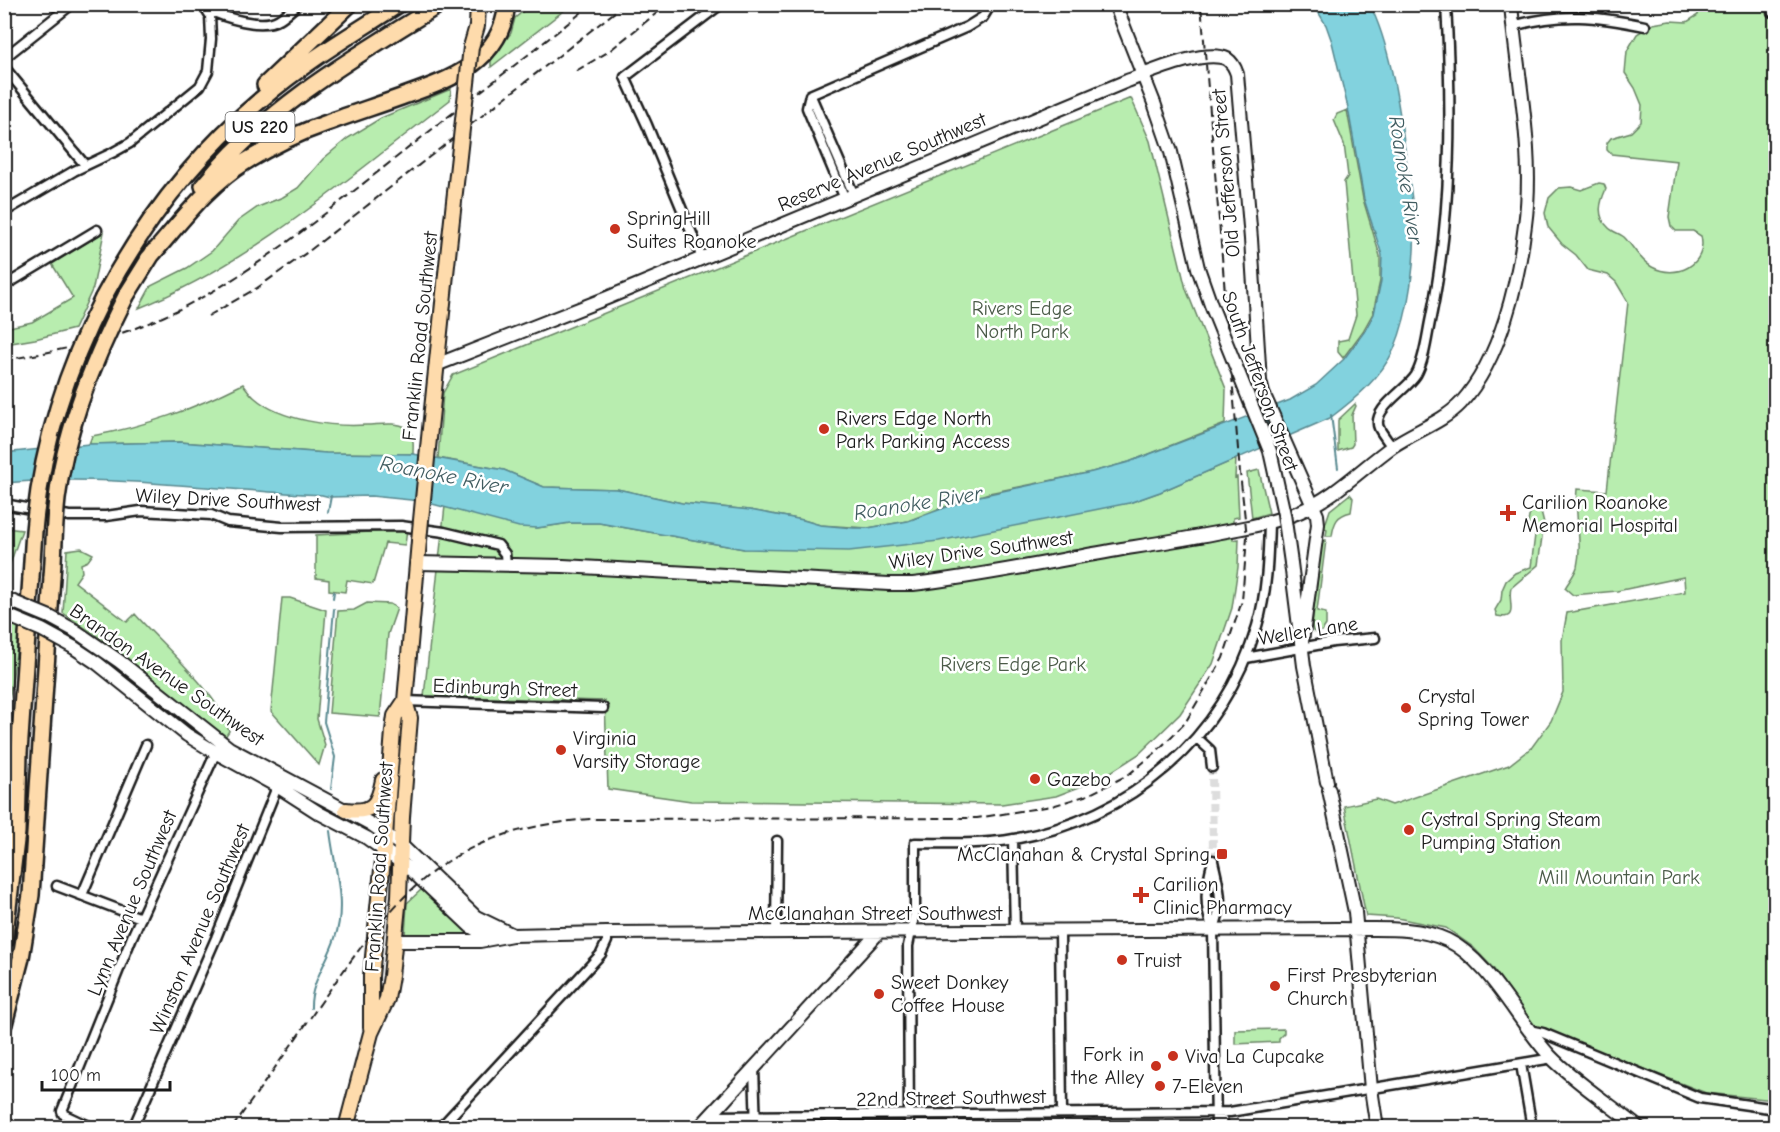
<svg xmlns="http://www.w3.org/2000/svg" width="1780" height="1132" font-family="'Comic Neue',sans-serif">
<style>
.green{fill:#b8edaf;stroke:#6a8466;stroke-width:1.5}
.water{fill:#82d2de;stroke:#598990;stroke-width:1.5}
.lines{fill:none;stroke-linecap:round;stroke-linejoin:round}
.stream{stroke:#598990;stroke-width:2}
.street-tunnel{stroke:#ddd;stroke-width:8;stroke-dasharray:8 4;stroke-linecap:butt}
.street-casing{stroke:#1c1c1c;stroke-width:13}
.secondary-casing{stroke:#1c1c1c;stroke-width:16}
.primary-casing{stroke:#1c1c1c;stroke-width:18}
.highway-casing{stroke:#1c1c1c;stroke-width:20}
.street{stroke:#fff;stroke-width:8}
.secondary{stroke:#fff;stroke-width:12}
.primary{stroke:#fedbac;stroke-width:14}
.highway{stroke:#fedbac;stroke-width:15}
.rail{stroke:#1c1c1c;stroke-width:2;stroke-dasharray:9 4.5;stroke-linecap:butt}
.secondary-bridge-casing{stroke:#1c1c1c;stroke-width:16;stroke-linecap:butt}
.primary-bridge-casing{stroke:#1c1c1c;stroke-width:18;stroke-linecap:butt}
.highway-bridge-casing{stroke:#1c1c1c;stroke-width:20;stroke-linecap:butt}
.secondary-bridge{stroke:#fff;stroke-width:12}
.primary-bridge{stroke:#fedbac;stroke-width:14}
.highway-bridge{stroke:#fedbac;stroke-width:15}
.poi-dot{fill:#c8321e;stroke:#fff;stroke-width:2}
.labels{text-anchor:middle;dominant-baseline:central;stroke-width:5;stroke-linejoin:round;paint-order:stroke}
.shield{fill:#fff;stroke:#606060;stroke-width:1.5}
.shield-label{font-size:18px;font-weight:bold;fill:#1c1c1c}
.street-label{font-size:20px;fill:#1c1c1c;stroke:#fff}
.poi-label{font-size:20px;fill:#1c1c1c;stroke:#fff;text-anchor:start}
.park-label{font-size:20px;fill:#4b5b48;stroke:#fff}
.water-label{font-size:21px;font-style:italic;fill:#405c60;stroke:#fff}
</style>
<rect width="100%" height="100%" fill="#fff"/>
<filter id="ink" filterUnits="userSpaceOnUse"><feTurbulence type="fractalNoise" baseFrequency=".0167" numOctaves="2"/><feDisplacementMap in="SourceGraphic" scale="12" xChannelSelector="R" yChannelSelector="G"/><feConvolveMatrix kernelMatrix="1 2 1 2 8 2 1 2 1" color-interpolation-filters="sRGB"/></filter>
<g filter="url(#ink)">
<path class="green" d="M532,4L571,5L491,67V60L511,33L515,18Z
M1699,5H1775V1100L1706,1093L1534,1026L1493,968L1473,947L1446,928L1397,918L1366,916L1344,806L1376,799L1392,805L1509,765L1532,747L1551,721L1563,692L1562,640L1567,613L1685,592L1684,577L1617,591L1573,595L1565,588C1569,581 1575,574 1577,567C1583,541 1574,515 1577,489L1607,491L1628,302L1616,282L1608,275L1588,270L1576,255L1562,244L1548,227L1545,213L1549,198L1559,188L1571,187L1581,190L1599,183L1604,184L1606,189C1600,202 1596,216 1608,227C1612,232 1619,233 1624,237C1634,247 1639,260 1652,267C1676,280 1708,265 1701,236L1693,231H1676L1671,226L1669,217L1677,161L1611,154L1607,150V143L1611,138L1631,132L1641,122L1642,105L1635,88L1625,73L1627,51L1637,34L1653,24L1670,21L1687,22L1698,15Z
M451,89L450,100C352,175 254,262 139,308L151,286L187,268L212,251L238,221L258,207L283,197L298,188L323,159L348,138L381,118Z
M1131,98L1150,141L1186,289L1226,389L1225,424L1129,462L1092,472L989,493L938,509L908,521L868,528L820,525L803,520L750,510L682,503L617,489L544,487L504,470L438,458L443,393L453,375Z
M1347,110L1363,199L1380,256V281L1373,313L1363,331L1343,358L1338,352V341L1348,339L1356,315L1344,182L1348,176L1344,144L1334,120L1337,114Z
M104,232L93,288L74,329L35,339L5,344V328L32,322L73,298L52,264Z
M243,384C247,389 250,394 255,398C281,421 333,427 366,425C378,425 396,421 407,428C415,434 413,445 413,454L326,453L179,442L89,444L92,436C147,426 193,409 243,384Z
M1355,404L1356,406L1352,415L1353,444L1351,447L1338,451V420Z
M1236,459L1235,478L1237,477L1239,517L1233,518V540L1239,539L1238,567L1232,608L1213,664L1180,714L1139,754L1100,779L1056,796L1002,804L691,801L608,789L605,701L424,696L445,506L537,528L570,523H599L744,549L1129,503L1160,492Z
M1259,470L1269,513L1252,518L1247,473Z
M1350,494L1353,498L1351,512C1337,515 1334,522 1332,536H1326L1327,529L1324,528L1330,510Z
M1541,501L1543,504L1541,511L1544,523L1538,565L1511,588C1507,601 1520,621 1497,616L1495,610L1501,600L1502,590L1506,581L1515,573L1531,567L1536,527L1529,526C1526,519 1533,504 1541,501Z
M5,528L22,530L5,578L4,528Z
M407,530L405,545L385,543L373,584L347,580L345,592L329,590V580L316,578V535Z
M1322,540H1326L1317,611L1326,613V625L1322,631L1316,633L1313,631L1312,626Z
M81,548L93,554L88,561L81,564L82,572L75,582L127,622L135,614C160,643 221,695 229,731L225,737L109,644L63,613L67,550Z
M282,598H290L326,610L317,719L325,745L319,765L271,711Z
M367,603L390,604L397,608L388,634L380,717L329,713L338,611L354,610Z
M5,620L20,626L5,728Z
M422,889L472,935L405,936L407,903Z
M1284,1029V1033L1279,1038V1042L1235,1044V1030Z"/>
<path class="water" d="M1314,5H1370C1389,43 1398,99 1404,142C1407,167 1412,193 1414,219C1416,259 1410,311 1394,349C1381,378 1355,399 1330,418L1160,492L1129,503L939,541L849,551L744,549L599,523H570L537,528L519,527L421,501L371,496L330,497L322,495C216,491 110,473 5,483L4,453L89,444L179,442L326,453L413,454L504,470L544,487L617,489L682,503L750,510L803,520L820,525L854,528H868L908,521L975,497L1092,472L1129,462L1290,400L1316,385L1344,359L1364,332L1374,314L1381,281L1382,255L1364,199L1348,108L1332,42L1326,25Z"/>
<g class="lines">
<path class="stream" d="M1331,415L1338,468
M328,512L331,496
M333,598L334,592
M331,789L335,757L324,722L334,609
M311,1008C310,983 328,961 335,938C347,905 334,865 330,831"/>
<path class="street-tunnel" d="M1212,767L1213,860"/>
<g class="street-casing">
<path id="street" d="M207,9C223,17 262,30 279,19C286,15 292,9 298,4
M1772,12L1773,4
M1513,26C1562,12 1596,16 1645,26
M4,58L72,4
M4,67L85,165
M810,95L967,27L983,17L991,4
M810,95L807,108L845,199
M811,96L854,195
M4,212L74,171L112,153L130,143L200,86L208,71L211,39L210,15L203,4
M702,258L647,125L625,77L721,4
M4,286L97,230
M1392,447C1388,441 1382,434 1379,428C1371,409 1407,390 1416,375C1425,359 1427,335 1431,317C1452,215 1452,109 1446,4
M4,504L69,516H106L141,511L211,515L228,522L282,527L401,526L444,532L498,545L505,554L506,564
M1246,658L1333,642L1375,638
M405,701L603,708
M1197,738L1210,750L1212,767
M1013,839L1015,931
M1213,860C1206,886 1203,904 1213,930L1216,1128
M57,886L141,918
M82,895L146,745
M1213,930C1225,903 1219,888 1213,861
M1060,931L1062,1112
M776,933L777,841
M1529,1030L1543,1033L1700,1098L1776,1109
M1521,1064L1532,1128
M754,1068L756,1128
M1216,1112L1221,1116L1225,1128
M710,1116L1230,1112L1553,1058
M93,1128L63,1114L62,1111L132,937L217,750
M133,1128L216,938L279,782
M440,1128L601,954L607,941V933
M909,1128L908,946L915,912V843C948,843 982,845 1014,839C1130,818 1223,740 1257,626C1267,593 1268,558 1269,523"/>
</g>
<g class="secondary-casing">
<path id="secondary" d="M1115,4L1154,103
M436,365L607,298L1127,81C1149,73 1205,48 1227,59C1233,63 1235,68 1237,74L1251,239L1260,381L1263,393L1317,515L1318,524L1301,649
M417,563L563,566L889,584H913C983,576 1053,561 1122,549C1153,544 1185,539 1216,533C1244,528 1272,523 1299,512C1335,497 1362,468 1393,446C1415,431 1443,422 1461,403C1501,358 1518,283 1525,225C1535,152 1517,77 1511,4
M1291,563L1304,666L1327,782
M74,630L119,661L229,748L371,824L401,845L476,917L511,934
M73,647L97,663L187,735L215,752L277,786L319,813L367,838L384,850L411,870L470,926L480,932L496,934
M1329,790L1355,912L1371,1089L1377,1128
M395,941H480L512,935L607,933L1339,929C1374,930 1414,925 1447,940C1489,960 1518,1022 1550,1056C1576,1083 1610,1104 1639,1128
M699,1128L879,932"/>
</g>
<g class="primary-casing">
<path id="primary" d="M471,47L477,26L478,4
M428,448L446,274
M346,810C372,813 378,806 383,780
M371,1028V976L384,850L393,731L395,716L405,701
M346,1128L371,1033L387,999L391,976L399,896L402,817L410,718L405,701L419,541"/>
</g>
<g class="highway-casing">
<path id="highway" d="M265,85L350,4
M203,186C267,107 354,57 440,4
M148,259C178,226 206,186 245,162C271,146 298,133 327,123C351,114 376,106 401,97C449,80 501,63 507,4
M126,296L154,251
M103,298C144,221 197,153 264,97C306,61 353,34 399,4
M4,851L9,816
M4,941L17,832L19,753L31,577
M4,1024L21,958L31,895L52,577"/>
</g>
<use href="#street" class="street"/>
<use href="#secondary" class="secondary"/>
<use href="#primary" class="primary"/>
<use href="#highway" class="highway"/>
<path class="rail" d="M576,71L608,52L668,4
M208,316L257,288L309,251L625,4
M4,360C56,352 110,340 158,319C248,280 325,213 402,153C465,103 529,55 592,4
M232,1128C263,1084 294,1042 324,998C402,888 448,831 590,819L977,818L1052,806L1088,795L1128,775L1155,753L1185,723L1223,658L1242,601L1247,537L1240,473L1201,4"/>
<g class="secondary-bridge-casing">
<path id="secondary-bridge" d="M1154,103L1171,152L1198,268L1211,305L1270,451L1284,514L1291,563
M4,598L50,617L74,630
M4,614L42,630L73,647"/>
</g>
<g class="primary-bridge-casing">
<path id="primary-bridge" d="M446,274L471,47
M419,541L428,448"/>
</g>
<g class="highway-bridge-casing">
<path id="highway-bridge" d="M31,577C32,561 33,546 34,531C41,450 66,370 103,298
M52,577C54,551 54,525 57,499C65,429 94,359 126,296"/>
</g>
<use href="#secondary-bridge" class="secondary-bridge"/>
<use href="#primary-bridge" class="primary-bridge"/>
<use href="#highway-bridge" class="highway-bridge"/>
</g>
</g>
<g class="poi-dot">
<circle cx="615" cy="229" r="6"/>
<circle cx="824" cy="429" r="6"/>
<path d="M1505 504h6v6h6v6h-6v6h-6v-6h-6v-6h6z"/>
<circle cx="1406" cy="708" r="6"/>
<circle cx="561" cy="750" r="6"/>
<circle cx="1035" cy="779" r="6"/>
<circle cx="1409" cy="830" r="6"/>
<rect x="1216" y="848" width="12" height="12" rx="3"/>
<path d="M1138 886h6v6h6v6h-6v6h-6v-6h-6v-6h6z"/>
<circle cx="1122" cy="960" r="6"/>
<circle cx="1275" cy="986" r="6"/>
<circle cx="879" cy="994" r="6"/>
<circle cx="1173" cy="1056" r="6"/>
<circle cx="1156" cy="1066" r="6"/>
<circle cx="1160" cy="1086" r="6"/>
</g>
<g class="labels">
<rect class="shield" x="225.5" y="112" width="69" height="30" rx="4.5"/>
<g class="shield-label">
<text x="260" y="127">US 220</text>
</g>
<g class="street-label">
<text transform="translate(882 162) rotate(-23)">Reserve Avenue Southwest</text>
<text transform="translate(1226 173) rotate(-95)">Old Jefferson Street</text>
<text transform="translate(420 336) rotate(-84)">Franklin Road Southwest</text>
<text transform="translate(1260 381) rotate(70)">South Jefferson Street</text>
<text transform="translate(228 500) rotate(3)">Wiley Drive Southwest</text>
<text transform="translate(981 550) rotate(-8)">Wiley Drive Southwest</text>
<text transform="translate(1308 631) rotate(-9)">Weller Lane</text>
<text transform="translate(167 675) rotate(35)">Brandon Avenue Southwest</text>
<text transform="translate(505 688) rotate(2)">Edinburgh Street</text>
<text transform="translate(379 867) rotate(-86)">Franklin Road Southwest</text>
<text transform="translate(132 903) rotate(-67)">Lynn Avenue Southwest</text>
<text x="875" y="913">McClanahan Street Southwest</text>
<text transform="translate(200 929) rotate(-67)">Winston Avenue Southwest</text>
<text transform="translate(951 1098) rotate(-1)">22nd Street Southwest</text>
</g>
<g class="poi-label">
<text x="627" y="218">SpringHill<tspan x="627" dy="23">Suites Roanoke</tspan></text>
<text x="836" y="418">Rivers Edge North<tspan x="836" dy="23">Park Parking Access</tspan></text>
<text x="1522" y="502">Carilion Roanoke<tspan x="1522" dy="23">Memorial Hospital</tspan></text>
<text x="1418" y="696">Crystal<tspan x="1418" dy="23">Spring Tower</tspan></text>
<text x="573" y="738">Virginia<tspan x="573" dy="23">Varsity Storage</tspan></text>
<text x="1047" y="779">Gazebo</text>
<text x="1421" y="819">Cystral Spring Steam<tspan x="1421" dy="23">Pumping Station</tspan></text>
<text x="1210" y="854" text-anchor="end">McClanahan &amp; Crystal Spring</text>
<text x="1153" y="884">Carilion<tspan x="1153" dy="23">Clinic Pharmacy</tspan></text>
<text x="1134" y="960">Truist</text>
<text x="1287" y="975">First Presbyterian<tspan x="1287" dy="23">Church</tspan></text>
<text x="891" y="982">Sweet Donkey<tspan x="891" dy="23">Coffee House</tspan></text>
<text x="1144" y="1054" text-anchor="end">Fork in<tspan x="1144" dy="23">the Alley</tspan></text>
<text x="1185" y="1056">Viva La Cupcake</text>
<text x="1172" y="1086">7-Eleven</text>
</g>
<g class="park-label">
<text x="1022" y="308">Rivers Edge<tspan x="1022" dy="23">North Park</tspan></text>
<text x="1013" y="664">Rivers Edge Park</text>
<text x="1619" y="877">Mill Mountain Park</text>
</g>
<g class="water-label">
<text transform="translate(1406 180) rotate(81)">Roanoke River</text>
<text transform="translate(444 475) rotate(11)">Roanoke River</text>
<text transform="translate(918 503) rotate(-9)">Roanoke River</text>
</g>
</g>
<rect width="1780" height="1132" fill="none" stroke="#fff" stroke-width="24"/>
<rect x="12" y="12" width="1756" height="1108" fill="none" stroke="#1c1c1c" stroke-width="2" filter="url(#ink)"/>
<path d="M42 1081v9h128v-9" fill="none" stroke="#1c1c1c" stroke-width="3"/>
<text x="51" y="1081" font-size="18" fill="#1c1c1c" stroke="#ffffff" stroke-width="4.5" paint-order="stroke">100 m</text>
</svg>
